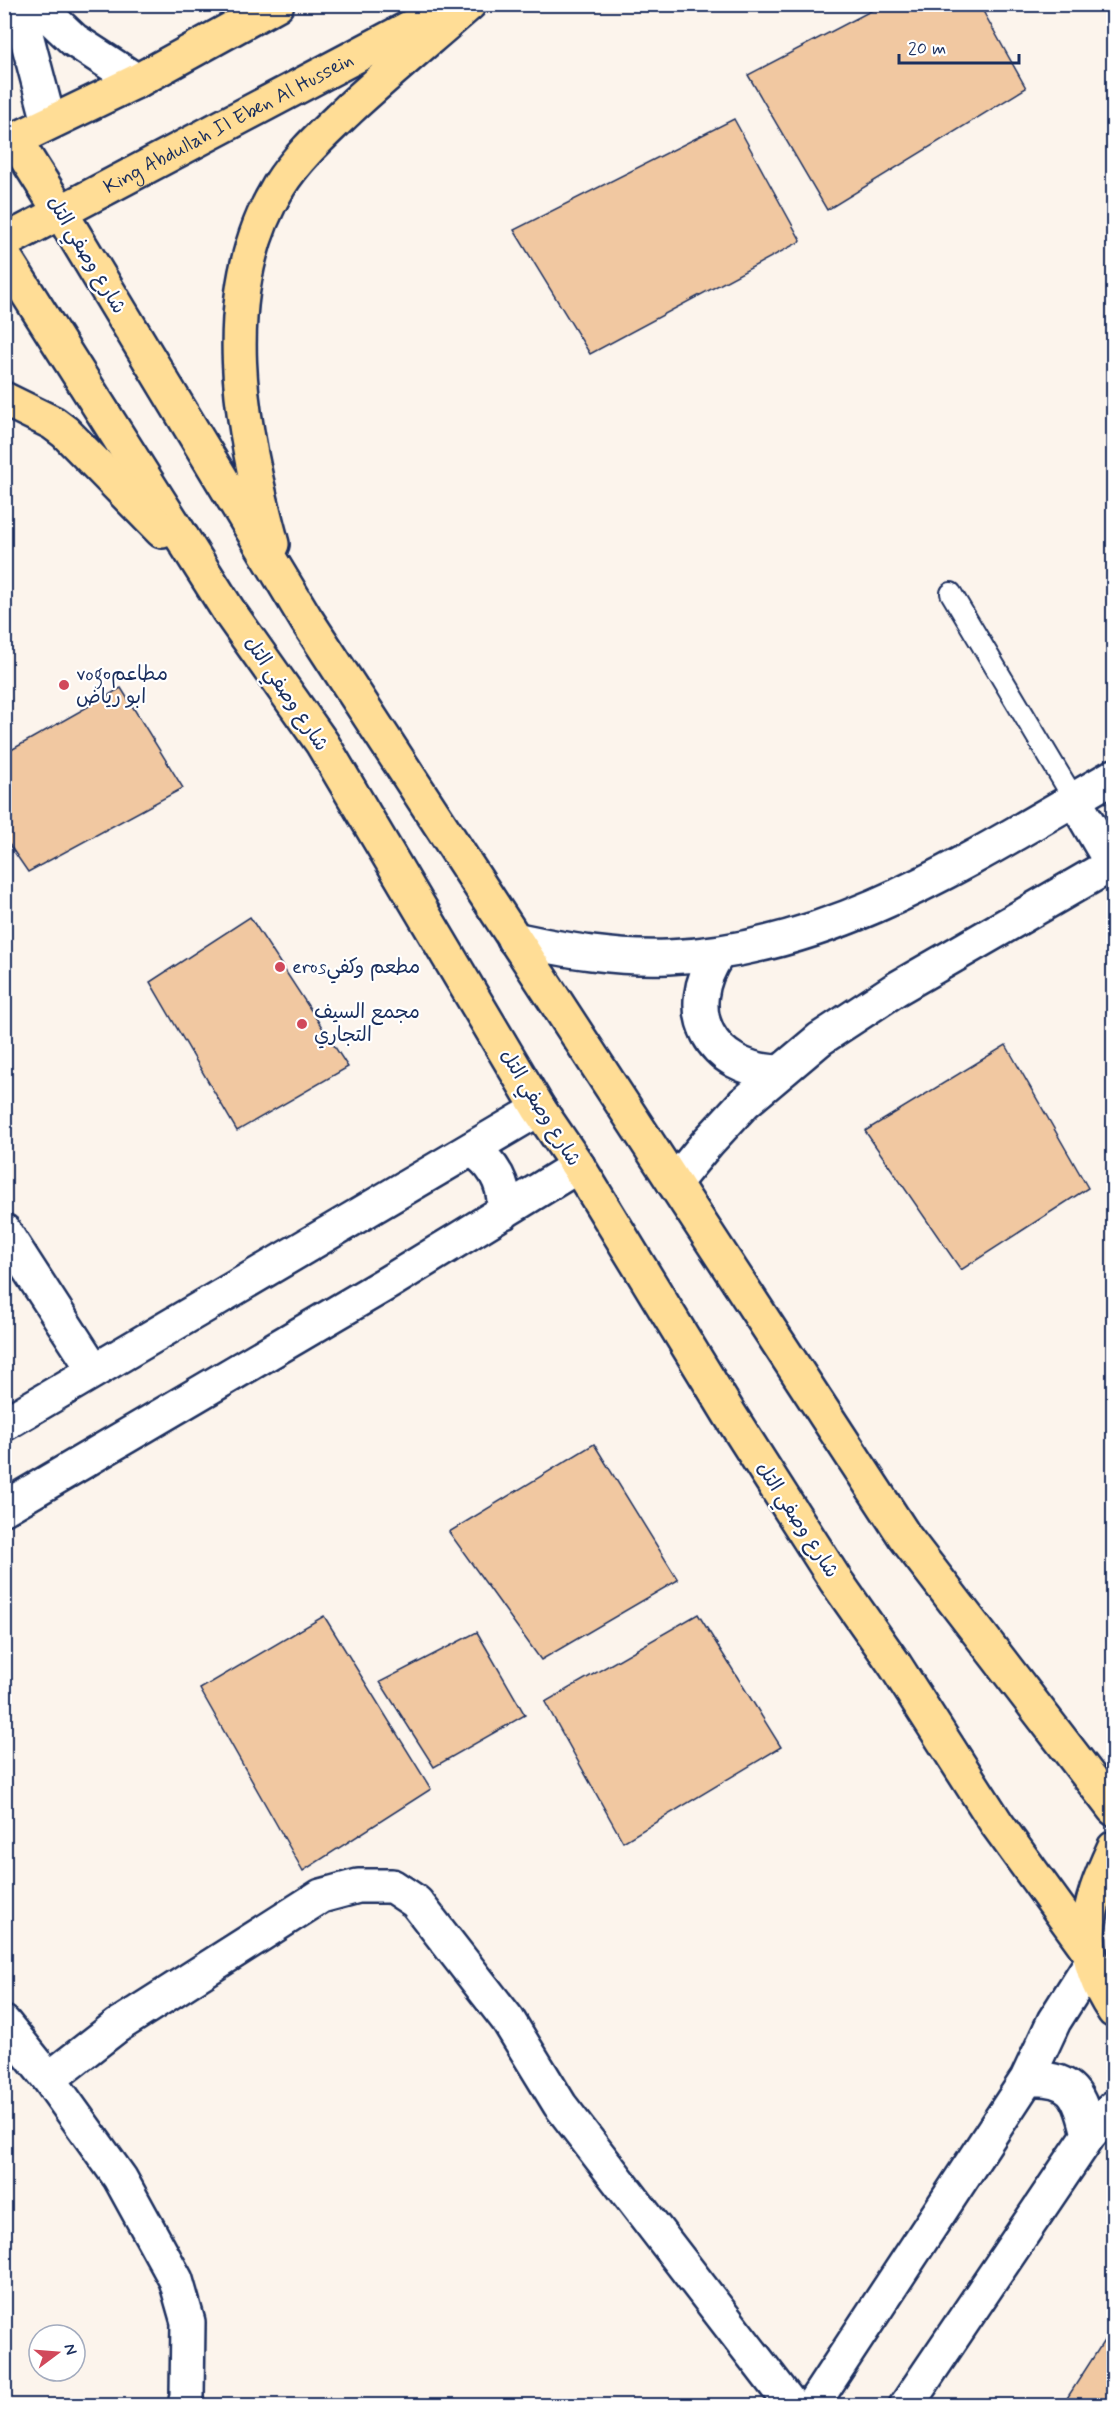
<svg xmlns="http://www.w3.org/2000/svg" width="1118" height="2410" font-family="Mynerve,'Playpen Sans Arabic',sans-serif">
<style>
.building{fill:#f1c8a1;stroke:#1b2f5e;stroke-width:1.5}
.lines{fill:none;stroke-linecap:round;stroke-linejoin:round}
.service-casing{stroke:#1b2f5e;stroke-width:24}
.minor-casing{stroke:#1b2f5e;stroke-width:38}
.tertiary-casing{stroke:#1b2f5e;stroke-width:38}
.primary-casing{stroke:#1b2f5e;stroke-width:38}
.service{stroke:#fff;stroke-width:20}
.minor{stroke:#fff;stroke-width:33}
.tertiary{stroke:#fff;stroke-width:33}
.primary{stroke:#ffdd96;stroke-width:33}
.poi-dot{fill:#d1495b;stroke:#fff;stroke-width:2}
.labels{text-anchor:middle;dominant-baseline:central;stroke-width:4.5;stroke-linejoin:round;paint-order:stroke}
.street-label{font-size:20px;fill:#1b2f5e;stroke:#fff}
.poi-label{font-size:20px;fill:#1b2f5e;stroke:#fff;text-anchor:start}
</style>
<rect width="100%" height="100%" fill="#fcf4ec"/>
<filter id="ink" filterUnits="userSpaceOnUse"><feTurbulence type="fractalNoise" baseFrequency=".0167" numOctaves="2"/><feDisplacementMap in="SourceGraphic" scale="12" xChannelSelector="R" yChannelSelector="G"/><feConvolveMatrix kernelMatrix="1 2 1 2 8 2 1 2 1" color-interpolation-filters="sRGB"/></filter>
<g filter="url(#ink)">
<path class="building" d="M884,4H979L1026,88L827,210L748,75Z
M734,119L801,241L590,354L514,230Z
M121,688L183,788L28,872L4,837V754Z
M250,917L348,1067L237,1131L150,982Z
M1006,1045L1088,1188L961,1270L865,1131Z
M594,1444L678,1580L541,1660L449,1532Z
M698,1614L781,1747L623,1842L545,1702Z
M324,1616L431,1789L303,1871L200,1689Z
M477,1632L525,1715L434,1767L380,1682Z
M1114,2325V2406H1062Z"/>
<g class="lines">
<g class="service-casing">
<path id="service" d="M951,593L1074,799"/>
</g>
<g class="minor-casing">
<path id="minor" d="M18,4L49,122
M36,4L74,40L137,81
M471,1149C494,1163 506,1185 504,1212
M4,1231L94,1370
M4,1424L539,1109
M4,1508L389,1282L578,1166
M4,2023L49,2079L117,2026L321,1896L358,1886H392L416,1902L508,2020L560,2105L792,2406
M49,2079L120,2178L176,2280L188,2322L187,2395L185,2406"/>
</g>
<g class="tertiary-casing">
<path id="tertiary" d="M1074,799L1112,864
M514,939C565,950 616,959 668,957C833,951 975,856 1114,776
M718,954C679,1011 710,1070 779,1072
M674,1183L708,1142L744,1103L820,1039L896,989L1114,863
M1027,2079C1073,2076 1080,2095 1089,2135
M812,2406L1027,2079L1054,2021L1092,1961
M906,2406L1089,2135L1114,2107"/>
</g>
<g class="primary-casing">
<g id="primary">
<path d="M15,140L61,213L306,619L905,1537L1114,1809"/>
<path d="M4,145L137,81L277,4"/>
<path id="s1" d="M4,242L443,10"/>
<path d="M4,256L228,610L322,743L539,1109L578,1166L730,1415L836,1581L895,1665L997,1824L1089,1951"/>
<path d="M4,399L53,423L65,432L162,531"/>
<path d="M272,544C241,430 214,293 279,186C297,157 324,133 349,109C388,73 429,39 469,4"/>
<path d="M1114,1848C1086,1908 1074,1952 1114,2011"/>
</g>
</g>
<use href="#service" class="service"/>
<use href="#minor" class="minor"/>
<use href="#tertiary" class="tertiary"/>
<use href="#primary" class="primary"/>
</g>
</g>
<g class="poi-dot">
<circle cx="64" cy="685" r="6"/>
<circle cx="280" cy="967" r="6"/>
<circle cx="302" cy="1024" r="6"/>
</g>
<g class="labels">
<g class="street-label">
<text stroke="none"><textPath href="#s1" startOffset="254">King Abdullah II Eben Al Hussein</textPath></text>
<text transform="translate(86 255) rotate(59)">شارع وصفي التل</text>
<text transform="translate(286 694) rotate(56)">شارع وصفي التل</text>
<text transform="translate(540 1108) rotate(58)">شارع وصفي التل</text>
<text transform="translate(797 1520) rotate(57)">شارع وصفي التل</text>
</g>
<g class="poi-label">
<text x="76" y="674">vogoمطاعم<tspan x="76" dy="23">ابو رياض</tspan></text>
<text x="292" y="967">erosمطعم وكفي</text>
<text x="314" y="1012">مجمع السيف<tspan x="314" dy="23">التجاري</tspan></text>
</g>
</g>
<rect width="1118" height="2410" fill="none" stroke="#fff" stroke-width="24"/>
<rect x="12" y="12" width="1094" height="2386" fill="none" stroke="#1b2f5e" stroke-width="2" filter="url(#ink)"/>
<g transform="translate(57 2353) rotate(74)"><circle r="28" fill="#ffffff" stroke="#a4acbf" stroke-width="1.5"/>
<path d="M0-4.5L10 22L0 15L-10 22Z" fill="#d1495b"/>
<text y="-9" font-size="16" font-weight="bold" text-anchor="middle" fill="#1b2f5e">N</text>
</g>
<path d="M899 54v9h120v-9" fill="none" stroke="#1b2f5e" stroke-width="3"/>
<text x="908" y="54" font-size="18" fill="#1b2f5e" stroke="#ffffff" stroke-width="4.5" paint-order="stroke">20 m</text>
</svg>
